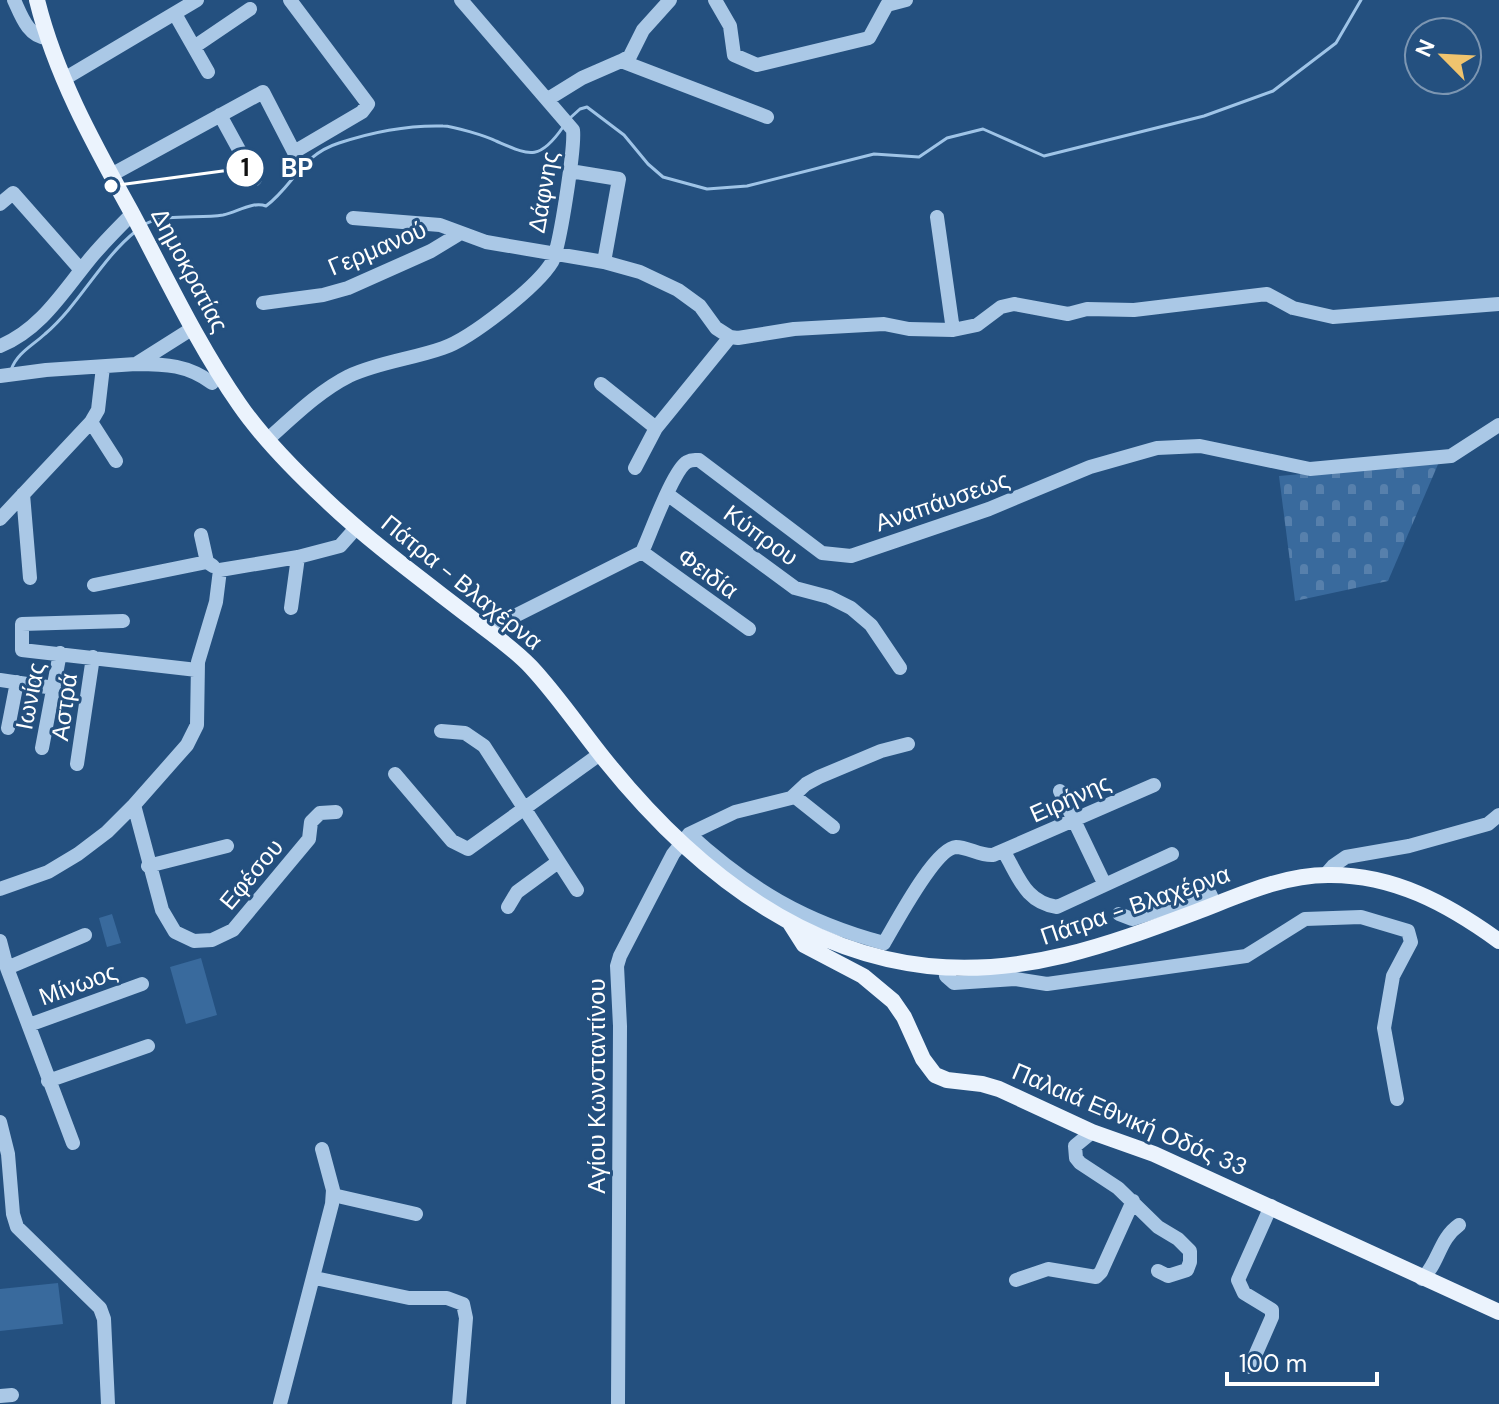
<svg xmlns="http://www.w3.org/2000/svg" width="1499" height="1404" font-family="'DM Sans',sans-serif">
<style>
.green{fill:#396a9d}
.cemetery{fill:url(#cemetery-stones)}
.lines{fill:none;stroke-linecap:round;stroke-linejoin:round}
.stream{stroke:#9fc4e7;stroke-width:3}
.minor{stroke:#aac8e6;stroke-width:14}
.major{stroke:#ebf3fd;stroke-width:16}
.labels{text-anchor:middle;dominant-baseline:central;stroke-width:6;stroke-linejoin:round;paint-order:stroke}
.street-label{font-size:24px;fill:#fff;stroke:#24507f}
.leader{fill:none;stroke:#fff;stroke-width:3}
.callout-dot{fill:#fff;stroke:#24507f;stroke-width:3}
.mark-label{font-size:24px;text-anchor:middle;font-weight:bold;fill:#111}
.callout-label{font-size:26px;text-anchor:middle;font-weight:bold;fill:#fff;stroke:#24507f;stroke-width:6;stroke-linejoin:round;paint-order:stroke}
</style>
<defs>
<pattern id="cemetery-stones" width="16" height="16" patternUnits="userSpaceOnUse" patternTransform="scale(2)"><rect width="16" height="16" fill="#396a9d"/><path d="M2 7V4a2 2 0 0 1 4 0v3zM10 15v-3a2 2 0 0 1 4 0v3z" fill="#5780ac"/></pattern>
</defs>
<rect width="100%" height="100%" fill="#24507f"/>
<path class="green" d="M112,914L121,943L107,947L99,918Z
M201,958L217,1015L186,1024L170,967Z
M58,1283L63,1324L0,1331V1289Z"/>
<path class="cemetery" d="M1439,462L1388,581L1295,601L1279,476Z"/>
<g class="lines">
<path class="stream" d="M570,118L580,109L587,107L624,135L648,164L663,177L707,189L747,186L874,154L919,157L947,138L983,129L1044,156L1204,116L1273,91L1336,43L1361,0
M145,224C168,213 198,219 223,215C237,212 253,201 266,206C294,185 301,155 339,143C372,132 408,125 443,126C453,126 486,136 496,141C529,155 539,162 563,127
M11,370C17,353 32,346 45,334C80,304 100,260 136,231"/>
<path class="minor" d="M14,0C21,15 28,37 47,38
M715,0L730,26L734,55L757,65L869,38L887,5L906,0
M175,14L208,72
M194,47L250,9
M621,61L630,56L643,30L670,0
M64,79L197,0
M548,99L582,78L621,61L767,117
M220,115L255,179
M570,171L619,179L604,262
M111,175L263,92L294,152L362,112L368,104L290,0
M0,204L13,193L81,270
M937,217L953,330
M353,218L440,225L486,242L604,262L640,272L678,290L700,306L716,328L730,337L738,338L794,329L884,324L909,329L953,330L977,325L1001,307L1014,304L1068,314L1087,309L1134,310L1267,294L1293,308L1333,317L1499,304
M263,303L323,295L348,288L431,251L459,234
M0,346C40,330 63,292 89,260C102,244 117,229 132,214
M136,364C166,364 188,365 212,383
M0,376L46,370L136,364L193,328
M601,384L656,428
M91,422L116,461
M267,440C293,417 319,391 349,376C379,362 412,359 443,348C470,339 537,287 552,262C560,247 575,147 573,130L461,0
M635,468L656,428L730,337
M23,494L30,578
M667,494L795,588L829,597L851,608L871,625L900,668
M0,519L91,422L98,410L103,367
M201,535L207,562L213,566
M642,552L749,629
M94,585L207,562
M291,608L298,557
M123,621L22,624V650L197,670
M487,630L642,552C650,535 673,470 687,462C692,459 694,460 699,460L822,553L851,556L989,509L1090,467L1157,448L1200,446L1310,469L1451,456L1499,425
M0,680L54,688
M8,728L17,682
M441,731L465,733L484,746L577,890
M42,748L60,653
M77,764L93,657
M395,774L452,841L468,849L600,754
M1060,791L1104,883
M794,796L833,827
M134,805L162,910L175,932L194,941L212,940L233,930L309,839L311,822L320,813L336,812
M689,834C749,889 805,922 884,943C895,925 935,848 956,847C968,847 980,856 993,855L1154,785
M1004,852C1019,877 1025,902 1057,907L1172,854
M148,866L227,846
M1326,874L1333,866L1346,857L1409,846L1488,824L1499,815
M0,889L48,872L78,854L107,832L134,805L187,745L197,725L198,662L216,602L220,570L298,557L340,546L356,528
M508,907L517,892L558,862
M1119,914L1132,919L1210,894L1215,905
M0,941L7,968L73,1143
M945,967L946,976L954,983L1015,979L1047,984L1246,956L1305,919L1361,917L1408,931L1411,942L1393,976L1384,1028L1397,1099
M7,968L85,935
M29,1025L142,984
M48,1081L148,1046
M0,1122L8,1154L13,1214L17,1227L100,1308L104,1319L108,1404
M1092,1132L1075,1146L1076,1158L1080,1163L1118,1188L1158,1227L1178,1239L1190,1251V1262L1187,1270L1168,1276L1158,1271
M333,1195L416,1214
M315,1278L409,1298H447L463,1304L466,1318L459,1404
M1422,1279C1439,1263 1439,1239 1459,1225
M1016,1280L1048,1269L1096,1277L1101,1272L1133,1201
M1250,1367L1272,1317V1310L1244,1293L1238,1280L1271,1206
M0,1396L12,1395
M280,1404L332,1204L333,1190L322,1149
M618,1404L620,1026L617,966L620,956L673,854L689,834L735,812L791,798L806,784L819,777L881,751L908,744"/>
<path class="major" d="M37,0C56,77 95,146 133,215C167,279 198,345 239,404C263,439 294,470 325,499C370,542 421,579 470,617C491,633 513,648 531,667C558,696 580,729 605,760C687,862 793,951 928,966C1024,976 1108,945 1196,912C1238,896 1282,875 1328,875C1393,874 1448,904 1499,941
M790,923L804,945L863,976L893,1001L904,1017L923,1059L935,1075L947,1080L982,1084L999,1089L1092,1132L1154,1154L1499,1312"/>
</g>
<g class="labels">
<g class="street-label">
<text transform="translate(543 192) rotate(-80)">Δάφνης</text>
<text transform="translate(377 248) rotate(-23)">Γερμανού</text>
<text transform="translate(190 270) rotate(62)">Δημοκρατίας</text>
<text transform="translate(942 501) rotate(-19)">Αναπάυσεως</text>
<text transform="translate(761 535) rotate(36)">Κύπρου</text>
<text transform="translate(708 573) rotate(36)">Φειδία</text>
<text transform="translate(462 582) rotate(39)">Πάτρα - Βλαχέρνα</text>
<text transform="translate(30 696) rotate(-79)">Ιωνίας</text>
<text transform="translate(64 707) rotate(-82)">Αστρά</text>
<text transform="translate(1070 798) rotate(-24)">Ειρήνης</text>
<text transform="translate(251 874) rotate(-50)">Εφέσου</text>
<text transform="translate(1135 905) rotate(-19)">Πάτρα - Βλαχέρνα</text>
<text transform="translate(78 984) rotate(-20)">Μίνωος</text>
<text transform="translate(596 1086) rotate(-90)">Αγίου Κωνσταντίνου</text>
<text transform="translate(1130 1119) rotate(23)">Παλαιά Εθνική Οδός 33</text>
</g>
</g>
<path class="leader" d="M111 186L245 168"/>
<g class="callout-dot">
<circle cx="111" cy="186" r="8"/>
<circle cx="245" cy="168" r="20"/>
</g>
<g class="mark-label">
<text x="245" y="176">1</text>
</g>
<g class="callout-label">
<text x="297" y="177">BP</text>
</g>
<g transform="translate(1443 56) rotate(294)"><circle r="38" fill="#24507f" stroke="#7c96b2" stroke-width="2"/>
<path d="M0-6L14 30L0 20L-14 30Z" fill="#f0c46e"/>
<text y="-12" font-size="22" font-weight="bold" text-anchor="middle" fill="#ffffff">N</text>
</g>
<path d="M1227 1372v12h150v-12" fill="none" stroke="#ffffff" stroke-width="4"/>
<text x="1239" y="1372" font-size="24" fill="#ffffff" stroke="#24507f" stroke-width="6" paint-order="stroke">100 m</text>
</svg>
